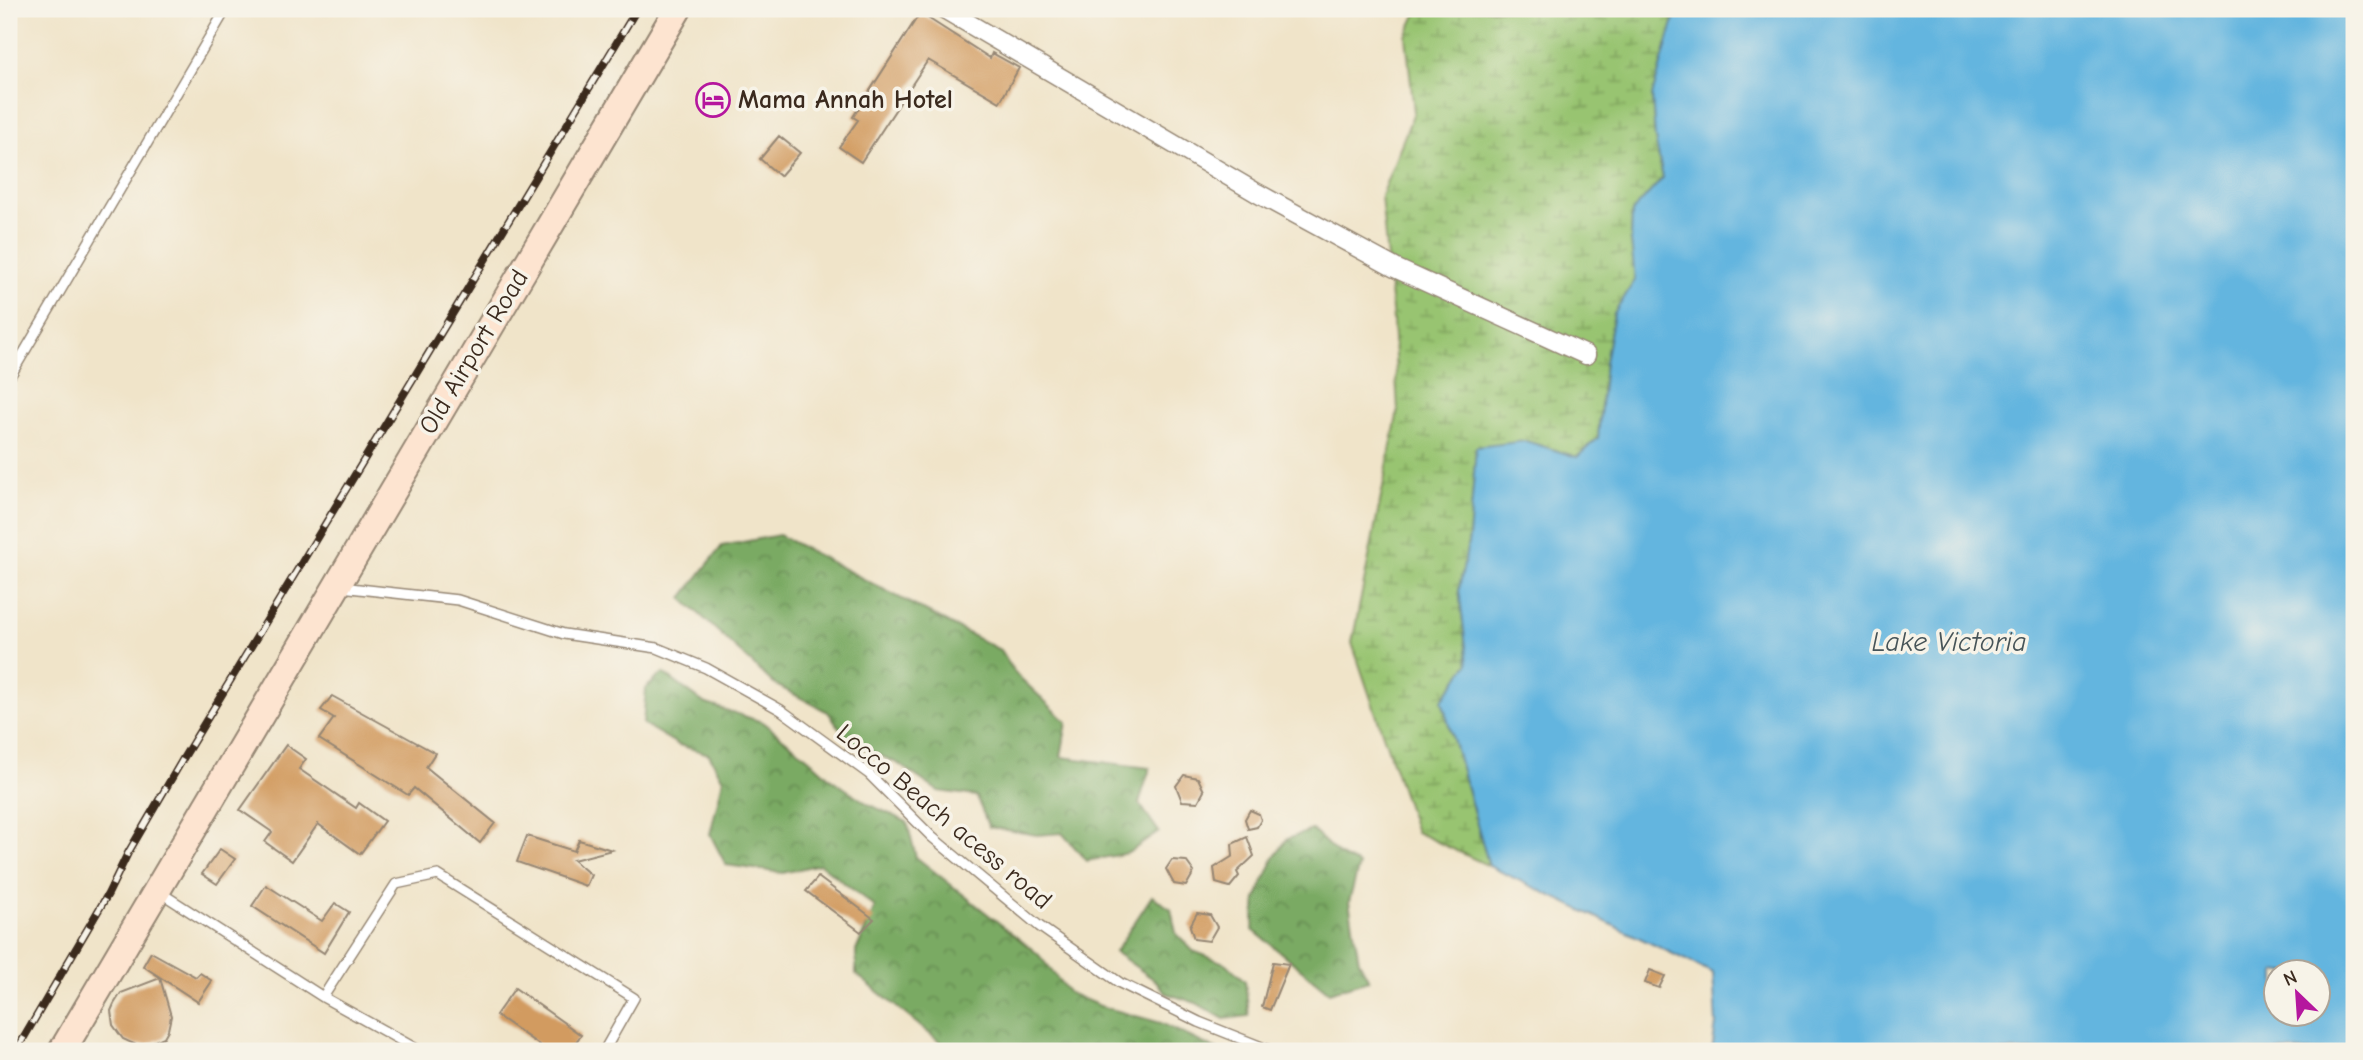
<svg xmlns="http://www.w3.org/2000/svg" width="2363" height="1060" font-family="'Comic Neue',sans-serif">
<style>
.forest{fill:url(#forest-crowns);stroke:#5a6a40;stroke-width:2}
.wetland{fill:url(#wetland-marsh);stroke:#6a7748;stroke-width:2}
.water{fill:#64b5df;stroke:#50707e;stroke-width:2;fill-rule:evenodd}
.building{fill:#d29b61}
.lines{fill:none;stroke-linecap:round;stroke-linejoin:round}
.service-casing{stroke:#968774;stroke-width:12}
.minor-casing{stroke:#968774;stroke-width:21}
.secondary-casing{stroke:#968774;stroke-width:30}
.service{stroke:#fff;stroke-width:9}
.minor{stroke:#fff;stroke-width:18}
.secondary{stroke:#fde4d0;stroke-width:26}
.rail-casing{stroke:#3b2a1e;stroke-width:8}
.rail{stroke:#f7f3e8;stroke-width:5;stroke-dasharray:16;stroke-linecap:butt}
.labels{text-anchor:middle;dominant-baseline:central;stroke-width:7;stroke-linejoin:round;paint-order:stroke}
.poi-label{font-size:26px;font-weight:bold;fill:#3b2a1e;stroke:#f7f3e8;text-anchor:start}
.street-label{font-size:26px;fill:#3b2a1e;stroke:#f7f3e8}
.water-label{font-size:28px;font-style:italic;fill:#475458;stroke:#f7f3e8}
</style>
<defs>
<pattern id="forest-crowns" width="20" height="18" patternUnits="userSpaceOnUse" patternTransform="scale(1.75)"><rect width="20" height="18" fill="#7aaa63"/><path d="M2 6a3 3 0 1 1 6 0M12 15a3 3 0 1 1 6 0" fill="none" stroke="#658b51"/></pattern>
<pattern id="wetland-marsh" width="20" height="14" patternUnits="userSpaceOnUse" patternTransform="scale(1.75)"><rect width="20" height="14" fill="#98c471"/><path d="M1 5h8M5 5V1M11 12h8M15 12V8" fill="none" stroke="#7d9f5c"/></pattern>
</defs>
<rect width="100%" height="100%" fill="#f7f3e8"/>
<filter id="ink" filterUnits="userSpaceOnUse"><feTurbulence type="fractalNoise" baseFrequency=".0143" numOctaves="2"/><feDisplacementMap in="SourceGraphic" scale="14" xChannelSelector="R" yChannelSelector="G"/><feConvolveMatrix kernelMatrix="1 2 1 2 8 2 1 2 1" color-interpolation-filters="sRGB"/></filter>
<filter id="wash" filterUnits="userSpaceOnUse"><feTurbulence type="fractalNoise" baseFrequency=".00686" numOctaves="4" result="noise"/><feDisplacementMap in="SourceGraphic" scale="28" xChannelSelector="R" yChannelSelector="G"/><feGaussianBlur stdDeviation="1.57" result="paint"/><feColorMatrix in="noise" values="0 0 0 0 0 0 0 0 0 0 0 0 0 0 0 0 0 1.4 0 .05"/><feComposite in="paint" operator="in"/></filter>
<g filter="url(#wash)">
<rect width="100%" height="100%" fill="#f0e4c9"/>
<path class="forest" d="M779,535L1000,650L1015,673L1067,722L1061,757L1150,768L1139,803L1159,832L1128,853L1087,861L1062,833L1037,835L989,827L976,796L938,791L897,763L851,743L828,712L774,684L682,598L722,546Z
M663,673L704,703L762,722L807,757L831,779L868,804L907,822L916,857L1038,954L1069,993L1100,1006L1161,1023L1219,1051H951L856,974V951L875,907L820,864L783,873L726,865L710,834L723,780L709,754L679,745L643,724L646,688Z
M1312,830L1340,856L1359,865L1349,902L1359,961L1369,980L1329,992L1253,930L1256,899L1274,858L1287,839Z
M1152,896L1171,909L1176,933L1193,951L1227,964L1245,981L1249,1016L1224,1019L1196,1003L1165,993L1156,981L1115,952Z"/>
<path class="wetland" d="M1419,9H1677L1652,96L1655,138L1663,178L1632,212L1631,240L1635,280L1614,314L1605,362L1598,438L1577,457L1526,441L1476,448L1469,538L1459,589L1468,664L1442,700L1489,866L1416,832L1352,643L1398,411L1393,321L1381,196L1414,112L1406,36Z"/>
<path class="water" d="M1677,9H2354V1051H1712L1716,1024L1713,973L1489,866L1442,700L1468,664L1459,589L1469,538L1476,447L1526,441L1577,457L1598,438L1605,362L1614,314L1635,280L1631,240L1632,212L1663,178L1655,138L1652,96ZM2276,972H2318V1014H2276Z"/>
<g id="blocks">
<path class="building" d="M920,13L990,58L992,53L1019,68L1000,102L928,60L861,162L839,147L858,120L853,117Z
M779,136L800,153L780,176L760,159Z
M332,696L435,753L426,767L495,823L480,843L414,788L408,795L319,739L334,718L321,710Z
M286,745L306,759L299,769L356,808L359,803L384,821L360,854L318,824L292,861L265,842L272,832L240,810Z
M1184,775L1198,778L1204,791L1198,802L1182,801L1176,786Z
M1250,810L1259,814L1261,820L1257,827L1248,829L1245,819Z
M527,836L574,851L579,840L612,850L573,860L591,875L586,886L517,862Z
M1247,837L1254,856L1237,872L1239,876L1230,887L1216,883L1214,868L1233,856L1232,844Z
M220,849L235,859L217,884L202,874Z
M1172,860L1186,861L1194,872L1186,886L1174,884L1166,869Z
M818,877L874,919L861,932L806,891Z
M266,885L322,921L335,903L349,912L324,953L252,906Z
M1197,913L1210,915L1217,927L1209,941L1194,939L1190,926Z
M151,952L196,977L200,973L212,981L198,1002L143,966Z
M1273,962L1289,964L1270,1010L1262,1007Z
M1650,970L1665,976L1659,988L1645,983Z
M160,978L171,1016L168,1030L164,1037L148,1044L136,1045L123,1039L113,1025L111,1011L114,1004L121,993Z
M515,988L581,1035L569,1051H548L496,1015Z"/>
</g>
</g>
<g filter="url(#ink)">
<use href="#blocks" fill-opacity="0" stroke="#968774" stroke-width="2"/>
<g class="lines">
<g class="service-casing">
<path id="service" d="M9,378L226,9
M341,587L458,600L564,634L657,648L706,668L781,710L869,774L932,837L1039,926L1120,983L1199,1022L1272,1051
M158,891L323,997L420,1051
M323,997L396,884L438,875L634,998L604,1051"/>
</g>
<g class="minor-casing">
<path id="minor" d="M944,9L1257,193L1395,268L1586,355"/>
</g>
<g class="secondary-casing">
<path id="secondary" d="M62,1051C267,704 471,356 678,9"/>
</g>
<use href="#service" class="service"/>
<use href="#minor" class="minor"/>
<use href="#secondary" class="secondary"/>
<g class="rail-casing">
<path id="rail" d="M16,1051L108,894L128,853L184,757L637,9"/>
</g>
<use href="#rail" class="rail"/>
</g>
</g>
<defs>
<g id="hotel-ring" transform="scale(1.75)"><circle r="9.5" fill="#f7f3e8" stroke="#b5179e" stroke-width="1.5"/><path d="M-6-4.5h1.5V1H6V5H4.5V3h-9V5H-6ZM-4 0a1.8 1.8 0 1 1 3.6 0ZM.5 0V-2.5h3Q6-2.5 6 0Z" fill="#b5179e"/></g>
</defs>
<g fill-rule="evenodd">
<use href="#hotel-ring" x="713" y="100"/>
</g>
<g class="labels">
<g class="poi-label">
<text x="738" y="100">Mama Annah Hotel</text>
</g>
<g class="street-label">
<text transform="translate(474 352) rotate(-59)">Old Airport Road</text>
<text transform="translate(944 817) rotate(40)">Locco Beach acess road</text>
</g>
<g class="water-label">
<text x="1949" y="642">Lake Victoria</text>
</g>
</g>
<rect width="2363" height="1060" fill="none" stroke="#f7f3e8" stroke-width="35"/>
<g transform="translate(2297 993) rotate(335)"><circle r="33" fill="#f7f3e8" stroke="#aca397" stroke-width="2"/>
<path d="M0-5L12 26L0 18L-12 26Z" fill="#b5179e"/>
<text y="-10" font-size="19" font-weight="bold" text-anchor="middle" fill="#3b2a1e">N</text>
</g>
</svg>
